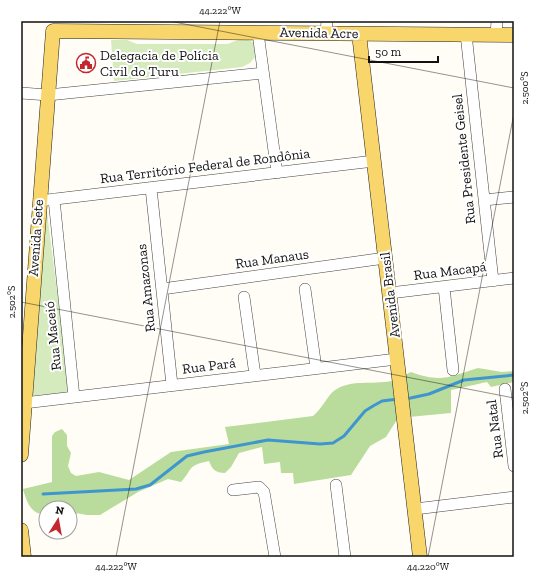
<svg xmlns="http://www.w3.org/2000/svg" width="535" height="578" font-family="'Zilla Slab',serif">
<style>
.green{fill:#d5ebbd}
.forest{fill:#b9dc9c}
.lines{fill:none;stroke-linecap:round;stroke-linejoin:round}
.stream{stroke:#3f96cf;stroke-width:3}
.minor-casing{stroke:#444;stroke-width:12}
.major-casing{stroke:#222;stroke-width:15}
.minor{stroke:#fff;stroke-width:11}
.major{stroke:#f9d66b;stroke-width:14}
.ticks{fill:none;stroke:#111;stroke-width:1;stroke-opacity:0.45}
.labels{text-anchor:middle;dominant-baseline:central;stroke-width:4;stroke-linejoin:round;paint-order:stroke}
.street-label{font-size:14px;fill:#111;stroke:#fff}
.poi-label{font-size:14px;fill:#111;stroke:#fff;text-anchor:start}
.neatline{fill:none;stroke:#111;stroke-width:1.5}
.ticks-label{font-size:10px;text-anchor:middle;fill:#111}
</style>
<rect width="100%" height="100%" fill="#fffdf5"/>
<path class="green" d="M111,40H127L137,44H228C237,40 245,37 254,43L255,57L250,63L242,67L114,81Z
M46,205L70,392L31,396Z"/>
<path class="forest" d="M478,368L502,372L514,371V382L491,387L487,382L451,390V413L398,418L386,437L370,446L351,475L294,484L293,473H281L280,462L264,464L262,447L239,453L231,467L225,473C215,473 212,469 209,461C186,466 194,468 181,482L168,479L138,492L100,515H87L70,512V508H46V514C31,516 26,500 23,489L52,482V436L55,432L62,429L67,435V446L71,453L68,466L71,473L76,476L99,472L129,480L171,452L229,444L225,427L313,416C322,409 327,396 335,390C352,379 372,385 391,381C397,379 404,375 411,372C441,383 449,377 478,368Z"/>
<g class="lines">
<path class="stream" d="M406,399L429,394L464,380L514,375
M43,494L136,489L150,485L187,456L204,452L268,440L320,444L333,443L344,436L365,411L373,406L382,401L398,399"/>
<g class="minor-casing">
<path id="minor" d="M258,33L277,173
M326,33L327,21
M466,34L493,281
M496,35L497,21
M21,93L48,95L263,73
M151,188L172,385
M54,199L74,397
M484,200L514,197
M39,201L374,161
M444,287L453,370
M162,289L385,258
M305,289L316,368
M390,293L514,278
M244,297L255,375
M505,389L514,466
M24,403L397,359
M336,485L345,557
M233,490L259,487L264,492L275,557
M415,509L514,497"/>
</g>
<g class="major-casing">
<path id="major" d="M359,34L420,557
M21,455L53,31L514,35
M21,530L24,557"/>
</g>
<use href="#minor" class="minor"/>
<use href="#major" class="major"/>
</g>
<path class="ticks" d="M169,21L514,88M21,302L514,398M116,557L220,21M428,557L514,113"/>
<defs>
<g id="civic-ring" transform="scale(1)"><circle r="9.5" fill="#fff" stroke="#c4262e" stroke-width="1.5"/><path d="M-.6-6.5H3V-4.5H.6V-3L4-1V1h2V6H-6V1h2V-1L-.6-3ZM-1.2 2.5V6h2.4V2.5Z" fill="#c4262e"/></g>
</defs>
<g fill-rule="evenodd">
<use href="#civic-ring" x="86" y="63"/>
</g>
<g class="labels">
<g class="street-label">
<text transform="translate(319 33) rotate(1)">Avenida Acre</text>
<text transform="translate(464 159) rotate(-96)">Rua Presidente Geisel</text>
<text transform="translate(205 166) rotate(-7)">Rua Território Federal de Rondônia</text>
<text transform="translate(36 238) rotate(-86)">Avenida Sete</text>
<text transform="translate(272 259) rotate(-8)">Rua Manaus</text>
<text transform="translate(450 271) rotate(-7)">Rua Macapá</text>
<text transform="translate(146 288) rotate(-96)">Rua Amazonas</text>
<text transform="translate(390 295) rotate(-97)">Avenida Brasil</text>
<text transform="translate(53 336) rotate(-96)">Rua Maceió</text>
<text transform="translate(209 366) rotate(-7)">Rua Pará</text>
<text transform="translate(495 429) rotate(-97)">Rua Natal</text>
</g>
<g class="poi-label">
<text x="100" y="55">Delegacia de Polícia<tspan x="100" dy="16">Civil do Turu</tspan></text>
</g>
</g>
<rect width="535" height="578" fill="none" stroke="#ffffff" stroke-width="44"/>
<g transform="translate(58 520) rotate(11)"><circle r="19" fill="#ffffff" stroke="#a0a0a0"/>
<path d="M0-3L7 15L0 10L-7 15Z" fill="#c4262e"/>
<text y="-6" font-size="11" font-weight="bold" text-anchor="middle" fill="#111111">N</text>
</g>
<path d="M369 56v6h69v-6" fill="none" stroke="#111111" stroke-width="2"/>
<text x="375" y="56" font-size="12" fill="#111111" stroke="#ffffff" stroke-width="3" paint-order="stroke">50 m</text>
<rect x="22" y="22" width="491" height="534" class="neatline"/>
<g class="ticks-label">
<text x="220" y="14">44.222°W</text>
<text transform="translate(524 88) rotate(-90)" y="4">2.500°S</text>
<text transform="translate(11 302) rotate(-90)" y="4">2.502°S</text>
<text transform="translate(524 398) rotate(-90)" y="4">2.502°S</text>
<text x="116" y="570">44.222°W</text>
<text x="428" y="570">44.220°W</text>
</g>
</svg>
